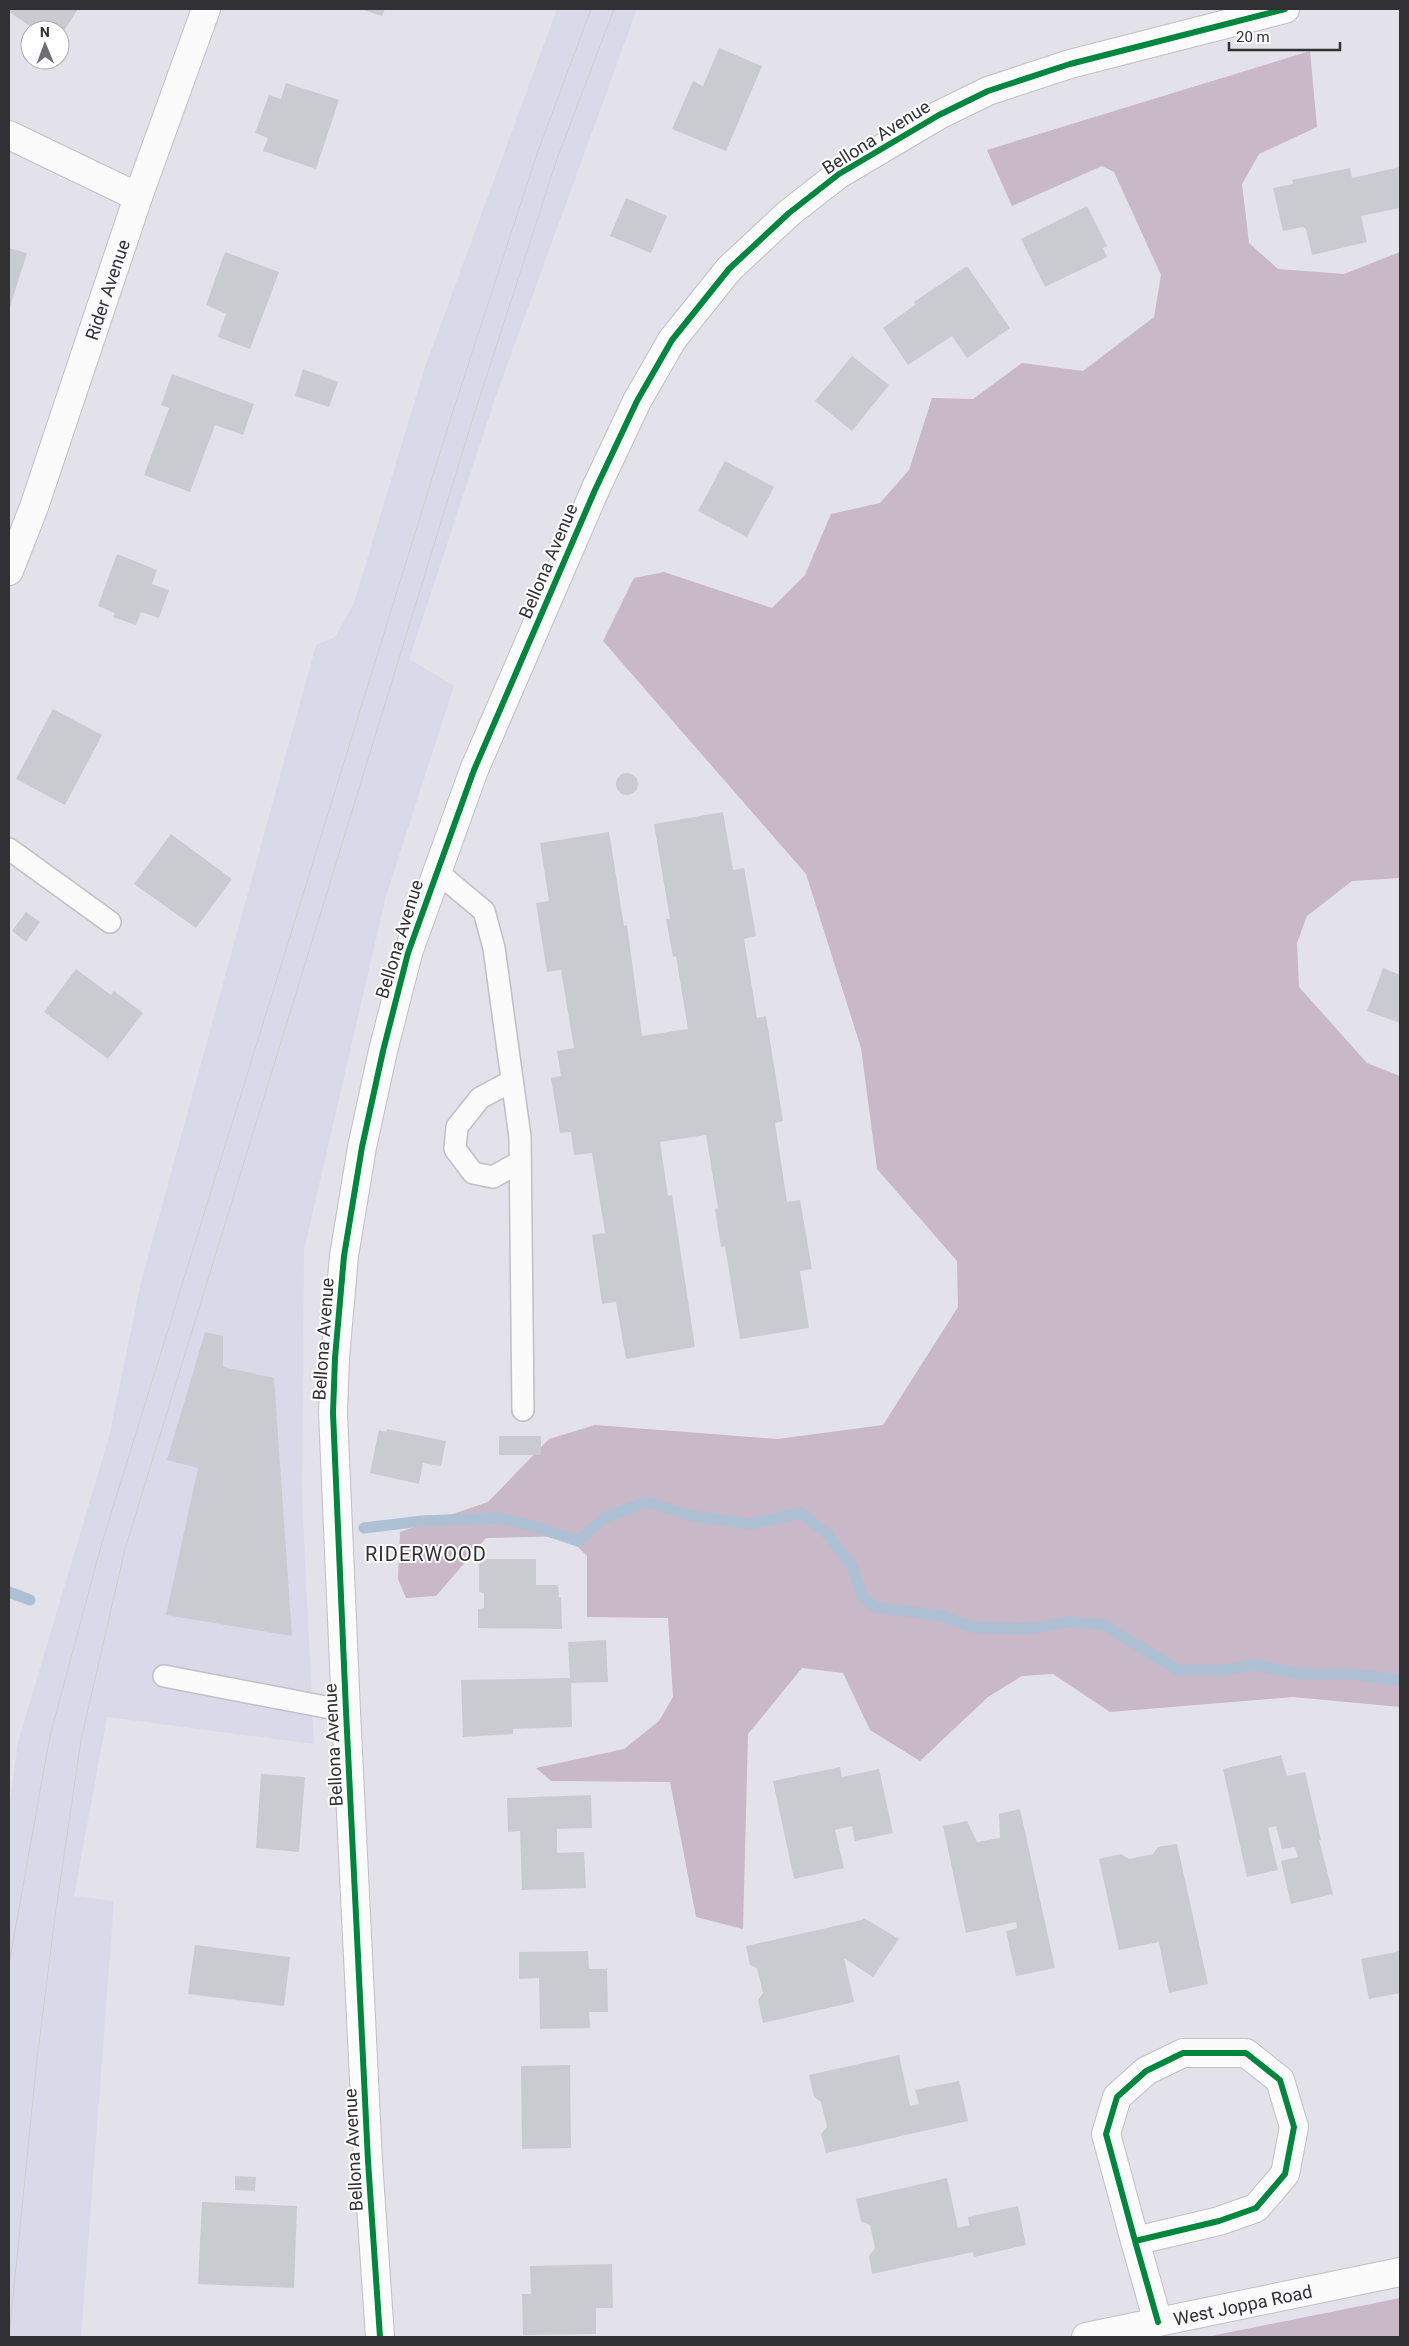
<svg xmlns="http://www.w3.org/2000/svg" width="1409" height="2346" font-family="Roboto,sans-serif">
<style>
.built{fill:#dad9e9}
.forest{fill:#c8b8c8}
.lines{fill:none;stroke-linecap:round;stroke-linejoin:round}
.stream{stroke:#aec0d3;stroke-width:11}
.building{fill:#cacbd1}
.lane-casing{stroke:#bfbfc5;stroke-width:24}
.street-casing{stroke:#bfbfc5;stroke-width:30}
.secondary-casing{stroke:#bfbfc5;stroke-width:30}
.lane{stroke:#fbfbfc;stroke-width:21}
.street{stroke:#fbfbfc;stroke-width:28}
.secondary{stroke:#fbfbfc;stroke-width:28}
.tram{stroke:#ceced0;stroke-width:1}
.cycleway-casing{stroke:#fff;stroke-width:9}
.cycleway{stroke:#00873e;stroke-width:6}
.labels{text-anchor:middle;dominant-baseline:central;stroke-width:4;stroke-linejoin:round;paint-order:stroke}
.street-label{font-size:18px;fill:#303035;stroke:#fff}
.quarter-label{font-size:20px;letter-spacing:1px;fill:#303035;stroke:#fff}
</style>
<rect width="100%" height="100%" fill="#e3e2ea"/>
<path class="built" d="M557,9H637L497,393L409,659L454,686L386,896L304,1250L302,1496L314,1744L107,1717L74,1896L114,1901L81,2337H9V1807L18,1742L109,1437L141,1282L316,645L335,637L354,603L424,370Z"/>
<path class="forest" d="M1310,51L1317,127L1259,154L1242,184L1249,243L1278,269L1344,274L1400,252V878L1352,881L1307,916L1297,943L1299,987L1367,1063L1400,1076V1707L1293,1697L1110,1712L1053,1674L1022,1676L988,1697L920,1761L870,1730L843,1673L802,1668L748,1734L743,1929L696,1917L670,1782L551,1781L536,1768L624,1749L659,1721L673,1697L668,1618L587,1617V1556L567,1536L486,1538L436,1596L406,1598L398,1579L400,1532L488,1502L549,1439L595,1425L778,1439L883,1425L958,1307L957,1261L877,1169L861,1048L806,874L603,641L634,578L664,572L772,608L805,575L831,514L880,503L909,470L932,398L973,399L1022,363L1083,371L1154,317L1161,275L1114,172L1102,166L1012,206L987,150Z
M1400,2298V2337H1206Z"/>
<g class="lines">
<path class="stream" d="M364,1528L422,1521L499,1518L529,1525L578,1541L604,1518L646,1502L692,1516L750,1524L801,1513L827,1534L853,1568L862,1596L874,1607L942,1616L971,1627L1028,1629L1067,1622L1102,1624L1178,1670H1224L1254,1665L1301,1674H1349L1400,1680
M9,1592L30,1600"/>
</g>
<path class="building" d="M9,9H78L60,37V30H32L33,28L9,12Z
M361,9H385L382,16Z
M719,48L762,66L726,151L672,129L693,81L703,86Z
M286,83L339,100L316,169L263,151L268,138L255,133L269,95L281,99Z
M1400,167V208L1361,216L1367,242L1312,255L1306,229L1303,227L1283,231L1273,188L1293,184L1292,180L1350,168L1352,178Z
M626,198L667,216L651,253L610,236Z
M1087,206L1107,246L1103,248L1107,257L1045,287L1021,239Z
M9,248L27,253L9,310Z
M225,252L279,272L250,349L218,337L226,314L206,305Z
M967,266L1010,328L967,358L952,336L908,365L883,328L915,305L914,302Z
M852,356L889,385L852,431L815,401Z
M303,369L338,382L329,407L295,396Z
M172,374L254,404L243,435L215,425L190,492L144,475L169,408L161,405Z
M725,461L774,487L747,537L698,511Z
M117,554L157,570L152,584L169,590L159,618L141,612L136,625L113,617L115,613L98,606Z
M53,709L102,735L65,805L16,779Z
M616 784a11 11 0 1 1 22 0a11 11 0 1 1-22 0Z
M723,812L733,870L744,868L756,936L744,939L757,1018L766,1016L783,1121L775,1123L787,1202L800,1200L812,1269L800,1271L809,1328L740,1339L725,1246L721,1247L715,1209L718,1208L706,1135L660,1142L668,1196L672,1195L695,1347L626,1359L616,1302L602,1304L592,1235L605,1233L592,1153L574,1155L571,1132L560,1133L551,1078L561,1076L557,1051L574,1048L561,970L547,972L536,903L549,901L540,843L609,832L624,926L627,925L642,1036L688,1029L676,956L673,957L666,919H670L654,824Z
M171,834L232,879L196,928L134,884Z
M26,912L40,922L26,942L12,931Z
M1383,968L1400,975V1023L1367,1011Z
M76,969L111,995L114,991L143,1013L108,1059L44,1012Z
M205,1332L223,1336V1367L274,1378L292,1636L166,1615L198,1468L167,1460Z
M387,1429L446,1441L441,1466L423,1463L419,1484L370,1473L379,1430L386,1432Z
M499,1436H541V1455H499Z
M479,1559H536V1585H558L559,1597H561L562,1629L478,1628V1609L484,1608V1593L479,1592Z
M606,1640L608,1682L571,1683L572,1727L513,1729V1734L463,1737L461,1680L570,1678L568,1642Z
M1281,1755L1287,1776L1305,1772L1321,1840H1319L1333,1894L1291,1904L1281,1861L1298,1857L1295,1847L1282,1849L1276,1826L1268,1828L1278,1870L1247,1877L1223,1769Z
M840,1767L842,1777L879,1769L893,1833L855,1841L852,1826L835,1830L844,1868L794,1879L773,1781Z
M261,1774L305,1777L299,1852L256,1848Z
M591,1795L592,1828L557,1829V1853L584,1852L586,1888L522,1890L520,1831L508,1832L507,1798Z
M1020,1809L1055,1968L1016,1976L1006,1931L1017,1928L1016,1922L966,1933L943,1826L967,1821L977,1842L1000,1838L999,1814Z
M1177,1844L1208,1984L1169,1993L1159,1942L1119,1950L1099,1859L1121,1854L1129,1859L1153,1854L1158,1847Z
M864,1918L899,1939L873,1977L844,1958L854,2002L763,2023L758,2000L763,1993L757,1968L750,1965L746,1946L862,1920Z
M195,1945L290,1957L284,2006L188,1994Z
M588,1951L589,1969H607L608,2012H589L590,2028L540,2029L539,1978L519,1979V1952Z
M1400,1951V1993L1369,1999L1361,1959Z
M899,2055L910,2106L919,2104L915,2090L959,2081L968,2121L826,2153L821,2134L827,2127L821,2102L814,2097L809,2075Z
M570,2065L571,2148L522,2149L521,2066Z
M235,2176L256,2177L255,2191L235,2190Z
M947,2178L958,2228L969,2225L968,2217L1018,2206L1026,2245L974,2257L973,2252L872,2274L869,2256L875,2248L870,2225L861,2221L856,2199Z
M202,2202L297,2206L294,2288L198,2284Z
M612,2264L613,2308H596V2334L523,2335L522,2294H531L530,2266Z"/>
<g class="lines">
<g class="lane-casing">
<path id="lane" d="M9,849L110,922
M436,871L484,911L494,948L520,1137L523,1410
M512,1081L480,1098L457,1127L455,1149L473,1173L493,1177L520,1162
M164,1676L346,1711"/>
</g>
<g class="street-casing">
<g id="street">
<path d="M9,135L138,197"/>
<path id="s1" d="M9,571L34,507L138,197L206,9"/>
<path d="M1135,2241L1219,2221L1256,2208L1285,2174L1294,2127L1280,2080L1246,2053H1183L1146,2071L1117,2097L1106,2134L1135,2241L1158,2322"/>
</g>
</g>
<g class="secondary-casing">
<g id="secondary">
<path d="M380,2337L368,2161L346,1711L333,1413L335,1358L344,1256L362,1147L383,1051L408,953L474,770L595,490L637,401L672,340L729,269L789,213L839,174L939,115L988,91L1070,64L1285,9"/>
<path id="s2" d="M1086,2337L1400,2272"/>
</g>
</g>
<use href="#lane" class="lane"/>
<use href="#street" class="street"/>
<use href="#secondary" class="secondary"/>
<path class="tram" d="M9,1964L50,1736L101,1546L452,414L537,154L591,9
M9,2337L37,2059L55,1917L81,1740L125,1549L473,418L557,159L614,9"/>
<g class="cycleway-casing">
<path id="cycleway" d="M1135,2241L1219,2221L1256,2208L1285,2174L1294,2127L1280,2080L1246,2053H1183L1146,2071L1117,2097L1106,2134L1135,2241L1158,2322
M380,2337L368,2161L346,1711L333,1413L335,1358L344,1256L362,1147L383,1051L408,953L474,770L595,490L637,401L672,340L729,269L789,213L839,174L939,115L988,91L1070,64L1285,9"/>
</g>
<use href="#cycleway" class="cycleway"/>
</g>
<g class="labels">
<g class="street-label">
<text transform="translate(876 137) rotate(-32)">Bellona Avenue</text>
<text stroke="none"><textPath href="#s1" startOffset="298">Rider Avenue</textPath></text>
<text transform="translate(548 561) rotate(-67)">Bellona Avenue</text>
<text transform="translate(399 939) rotate(-73)">Bellona Avenue</text>
<text transform="translate(323 1339) rotate(-86)">Bellona Avenue</text>
<text transform="translate(333 1745) rotate(-93)">Bellona Avenue</text>
<text transform="translate(353 2150) rotate(-93)">Bellona Avenue</text>
<text stroke="none"><textPath href="#s2" startOffset="160">West Joppa Road</textPath></text>
</g>
<g class="quarter-label">
<text x="426" y="1554">RIDERWOOD</text>
</g>
</g>
<rect width="1409" height="2346" fill="none" stroke="#303035" stroke-width="20"/>
<g transform="translate(45 45) rotate(359)"><circle r="24" fill="#ffffff" stroke="#acacae"/>
<path d="M0-4L9 19L0 12L-9 19Z" fill="#6f6e74"/>
<text y="-8" font-size="14" font-weight="bold" text-anchor="middle" fill="#303035">N</text>
</g>
<path d="M1229 42v8h111v-8" fill="none" stroke="#303035" stroke-width="2.5"/>
<text x="1236" y="42" font-size="15" fill="#303035" stroke="#ffffff" stroke-width="4" paint-order="stroke">20 m</text>
</svg>
